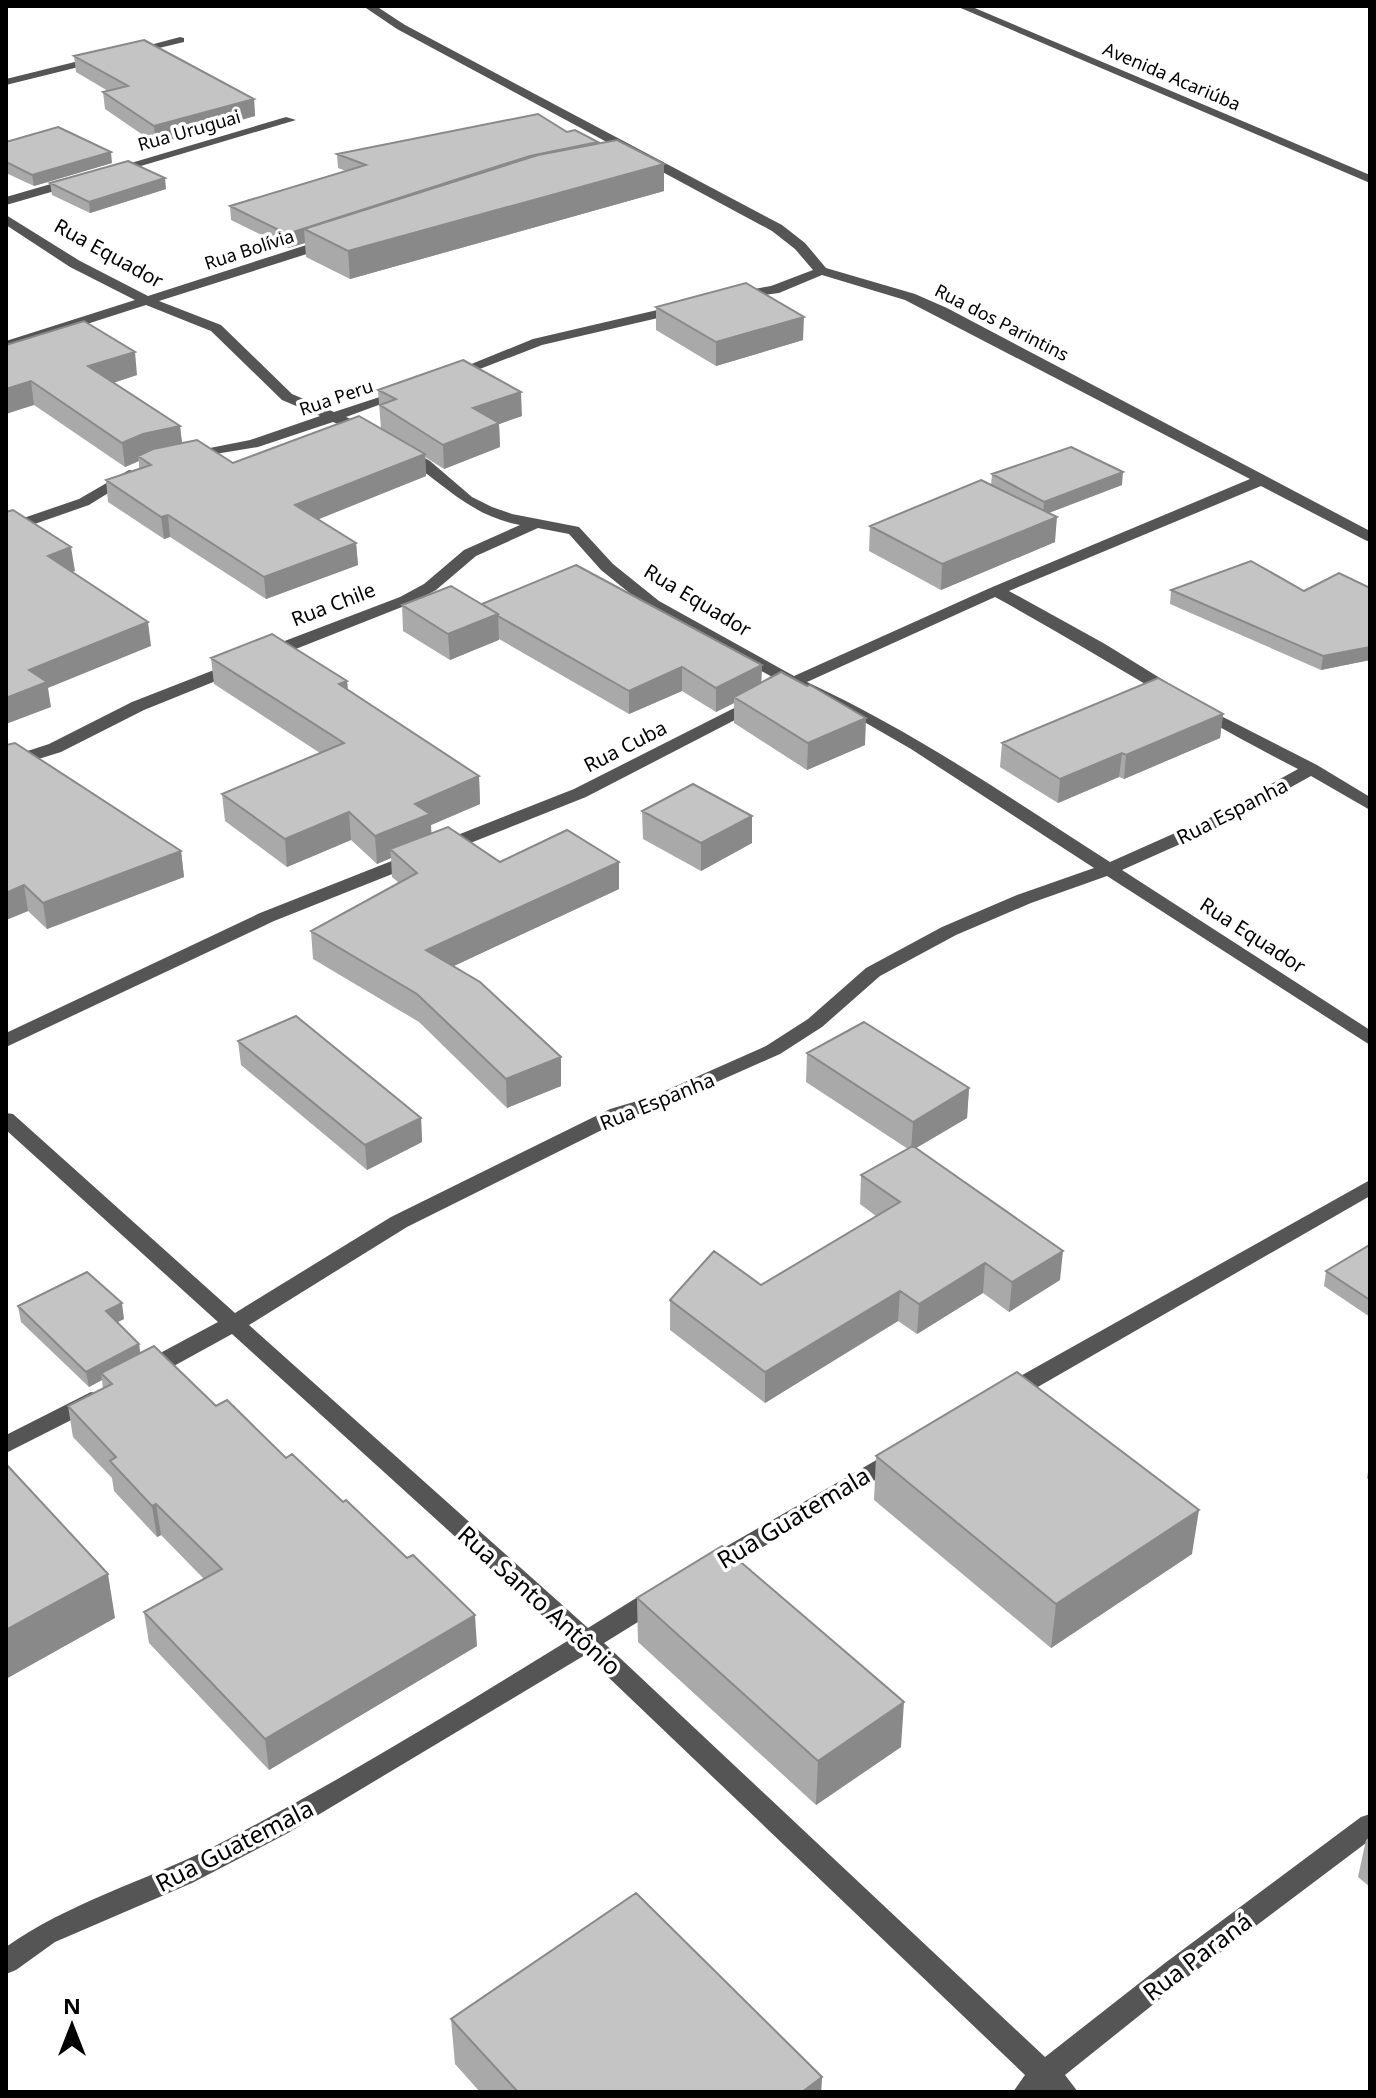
<svg xmlns="http://www.w3.org/2000/svg" width="1376" height="2098" font-family="'Noto Sans',sans-serif">
<style>
.lines{fill:none;stroke-linecap:round;stroke-linejoin:round}
.minor{fill:#555;fill-rule:evenodd}
.wall{fill:#a9a9a9}
.shaded-wall{fill:#898989}
.building{fill:#c4c4c4;stroke:#898989;stroke-width:2}
.labels{text-anchor:middle;dominant-baseline:central;stroke-width:7;stroke-linejoin:round;paint-order:stroke}
.far-street-label{font-size:18px;fill:#000;stroke:#fff}
.street-label{font-size:20px;fill:#000;stroke:#fff}
.near-street-label{font-size:24px;fill:#000;stroke:#fff}
</style>
<rect width="100%" height="100%" fill="#fff"/>
<g class="lines">
<path class="minor" d="M363,6H376L405,25L782,225L805,243L826,268L915,294L947,308L1370,531V542L1365,540L1261,486L1009,591L1105,644L1223,717L1317,765L1370,797V810L1311,776L1223,825L1122,870L1370,1030V1045L1107,876L1031,903L956,935L880,976L822,1027L780,1054L665,1105L624,1119L407,1227L249,1325L588,1628L649,1590L658,1588L667,1590L670,1597L667,1604L604,1643L1045,2057L1165,1963L1361,1817L1370,1814V1840L1185,1979L1065,2075L1078,2092H1013L1025,2075L585,1655L288,1833L192,1883L55,1942L16,1970L6,1974V1947C68,1903 145,1881 213,1847C335,1784 452,1712 569,1640L232,1334L152,1378H136L133,1372L136,1366L218,1322L6,1130V1113L13,1114L235,1313L391,1217L610,1109L651,1097L766,1046L808,1019L866,968L942,927L1017,895L1094,868L911,749L866,723L794,689H782L781,682L647,607L601,570L569,534L538,528L476,556L436,590L412,603L273,658H261L259,654L261,650L400,597L424,584L464,550L520,525C466,515 441,479 397,454V448H407L430,461L472,497L492,507L512,514L579,527L613,564L659,601L794,676L990,588L1250,479L905,300L822,275L779,293L732,299V293L771,286L813,270L795,249L772,231L397,29ZM995,597C1097,653 1194,716 1298,769L1211,817L1110,862C1009,797 916,733 807,682Z
M956,6H970L1370,175V183Z
M180,37L184,38V42L130,55L124,52Z
M99,56L103,57V61L6,85V79Z
M286,117L296,120L114,174L104,171Z
M75,177L79,178V184L6,205V197Z
M6,215L80,261L148,296L325,239H335V245L159,301L221,325L292,394L334,412L404,389L411,393L346,417L376,430V436H366L333,422L258,447L185,459V453L250,440L320,416L282,400L211,331L146,305L6,350V341L135,300L70,267L6,225Z
M683,304L690,308L688,311L542,345L454,379L449,380L442,376L533,339Z
M129,470L134,471V477L89,505L6,534V524L79,499Z
M237,661L245,666L243,670L144,710L61,752L6,769V758L49,744L132,702Z
M756,697L764,702L762,706L586,797L274,921L6,1047V1033L260,913L574,789Z
M1370,1180V1196L1015,1400H999L995,1394L999,1388Z
M91,1392L99,1394L103,1400L99,1406L6,1453V1435Z
M899,1447L907,1449L911,1455L907,1461L719,1573L710,1576L701,1573L698,1567L701,1561Z"/>
</g>
<path class="wall" d="M74,56L254,99L255,116L156,144L105,109L103,92L108,91L76,72Z
M567,132L664,164V191L350,279L306,257L305,243L288,248L231,220L230,206L346,171L338,168L337,154Z
M6,142L112,163L34,186L6,173Z
M50,183L166,189L90,213L52,195Z
M656,307L803,340L716,366L656,330Z
M6,345L137,375L113,383L180,426L182,444L233,463L381,429L378,390L522,416L499,424L500,447L444,469L425,457L426,476L317,519L356,543L358,565L266,599L170,537L164,539L108,502L106,480L139,468V461L125,467L34,405Z
M992,474L1122,485L1049,513L1055,542L941,590L869,551L870,526L991,485Z
M1370,588V660L1321,670L1170,604L1171,590L1304,591Z
M482,604L762,665L761,683L865,745L807,770L734,723V703L716,712L682,691L629,714L499,639L450,660L403,631L402,605Z
M211,658L347,681L348,690L479,776L480,804L431,825V833L500,862L619,889L454,966L561,1057V1086L507,1108L419,1022L313,959L311,931L399,883L392,877L391,858L377,864L351,840L287,867L225,821L222,794L320,753L214,684Z
M1223,714L1220,738L1124,779L1119,777L1058,803L1000,767L1002,743Z
M6,745L181,851L184,877L47,929L28,911L6,920Z
M642,811L752,816V843L701,871L643,839Z
M238,1041L421,1118L422,1142L367,1170L241,1065Z
M807,1053L969,1088L967,1118L916,1148L1060,1280L1009,1312L983,1293L917,1334L898,1321L765,1403L670,1330V1300L761,1285L876,1216L860,1204L861,1175L908,1149L806,1082Z
M1370,1247V1317L1324,1286L1326,1271Z
M18,1306L124,1319L117,1322L139,1344L140,1353L216,1406L477,1646L269,1770L149,1643L144,1612L204,1579L161,1535L157,1537L114,1491L112,1478L73,1437L68,1406L103,1388L102,1380L89,1387L21,1322Z
M876,1456L1192,1554L1051,1648L874,1500Z
M1370,1460V1481L1367,1478Z
M637,1598L901,1747L816,1805L638,1642Z
M1370,1837V1887L1358,1877L1366,1840Z
M451,2019L822,2077L821,2092H480L455,2064Z"/>
<path class="shaded-wall" d="M254,99L255,116L156,144L154,126Z
M598,142L304,229L305,243L288,248L287,234L530,156Z
M111,152L112,163L34,186L32,175Z
M664,164V191L350,279L348,251Z
M165,178L166,189L90,213L89,202Z
M804,317L803,340L716,366V342Z
M135,352L137,375L91,390L88,366Z
M31,381L34,405L6,414V389Z
M521,392L522,416L499,424L500,447L444,469L443,445L473,408Z
M180,426L183,451L138,456L139,461L125,467L122,443L143,434Z
M425,454L426,476L297,528L295,505Z
M1123,472L1122,485L1043,515L1044,502Z
M168,515L170,537L164,539L161,517Z
M1057,517L1055,542L941,590L942,564Z
M356,543L358,565L266,599L264,577Z
M71,547L75,571L51,579L48,556Z
M498,614L499,640L450,660L448,634Z
M148,622L151,646L48,688L51,707L6,724V698L29,670Z
M1370,647V660L1321,670L1323,656Z
M762,665L761,688L734,697V703L716,712V688Z
M682,667V691L629,714V691Z
M347,681L349,707L339,684Z
M1223,714L1220,738L1124,779L1126,755Z
M866,718L865,745L807,770L808,743Z
M1122,753L1119,777L1058,803L1060,779Z
M479,776L480,804L431,825L432,842L390,849L391,858L377,864L375,836L415,804Z
M349,812L351,840L287,867L285,839Z
M752,816V843L701,871V843Z
M181,851L184,877L47,929L43,903Z
M619,862V889L428,978L426,950Z
M24,885L28,911L6,920V893Z
M561,1057V1086L507,1108L506,1079Z
M969,1088L967,1118L911,1151L913,1122Z
M421,1118L422,1142L367,1170L365,1145Z
M1063,1251L1060,1280L1009,1312L1012,1282Z
M985,1263L983,1293L917,1334L919,1304Z
M900,1291L898,1321L765,1403V1372Z
M122,1303L124,1319L108,1327L106,1311Z
M139,1344L141,1359L101,1373L102,1380L89,1387L86,1372Z
M156,1504L161,1535L157,1537L152,1506Z
M1199,1510L1192,1554L1051,1648L1056,1604Z
M108,1574L115,1618L6,1679V1630Z
M475,1615L477,1646L269,1770L265,1739Z
M904,1702L901,1747L816,1805L818,1761Z
M822,2077L821,2092H802Z"/>
<path class="building" d="M144,40L254,99L154,126L103,92L128,86L74,56Z
M538,114L567,132L575,130L598,142L530,156L287,234L230,206L366,165L337,154Z
M58,127L111,152L32,175L6,162V142Z
M617,140L664,164L348,251L304,229L538,155Z
M128,161L165,178L89,202L50,183Z
M746,283L804,317L716,342L656,307Z
M84,321L135,352L88,366L180,426L143,434L122,443L31,381L6,389V345Z
M463,360L521,392L473,408L499,423L443,445L380,405L396,399L378,390Z
M359,416L425,454L295,505L356,543L264,577L168,515L161,517L106,480L151,465L138,456L153,449L197,440L233,463Z
M1071,447L1123,472L1044,502L992,474Z
M981,480L1057,517L942,564L870,526Z
M13,510L71,547L48,556L148,622L29,670L47,682L6,698V512Z
M1251,561L1304,591L1339,573L1370,588V647L1323,656L1171,590Z
M576,565L762,665L716,688L682,667L629,691L498,616V614L482,604Z
M451,586L498,614L448,634L402,605Z
M272,634L347,681L339,684L479,776L415,804L430,814L375,836L349,812L285,839L222,794L344,743L211,658Z
M781,672L807,686L810,685L866,718L808,743L734,697Z
M1158,678L1223,714L1126,755L1122,753L1060,779L1002,743Z
M15,743L181,851L43,903L24,885L6,893V745Z
M693,784L752,816L701,843L642,811Z
M448,827L500,862L567,830L619,862L426,950L480,982L561,1057L506,1079L417,994L311,931L417,873L390,849Z
M296,1016L421,1118L365,1145L238,1041Z
M864,1022L969,1088L913,1122L807,1053Z
M913,1146L1063,1251L1012,1282L985,1263L919,1304L900,1291L765,1372L670,1300L714,1251L761,1285L900,1202L861,1175Z
M1368,1246L1370,1247V1300L1326,1271Z
M87,1272L122,1303L106,1311L139,1344L86,1372L18,1306Z
M154,1346L216,1406L227,1400L286,1458L292,1454L343,1502L346,1500L407,1558L413,1555L475,1615L265,1739L144,1612L222,1569L156,1504L152,1506L110,1461L116,1457L68,1406L112,1384L101,1373Z
M1017,1372L1199,1510L1056,1604L876,1456Z
M6,1464L108,1574L6,1630Z
M722,1546L904,1702L818,1761L637,1598Z
M636,1893L822,2077L802,2092H518L451,2019Z"/>
<g class="labels">
<g class="far-street-label">
<text transform="translate(1172 76) rotate(23)">Avenida Acariúba</text>
<text transform="translate(189 130) rotate(-16)">Rua Uruguai</text>
<text transform="translate(249 249) rotate(-18)">Rua Bolívia</text>
<text transform="translate(1002 322) rotate(27)">Rua dos Parintins</text>
<text transform="translate(336 397) rotate(-19)">Rua Peru</text>
</g>
<g class="street-label">
<text transform="translate(109 253) rotate(29)">Rua Equador</text>
<text transform="translate(698 600) rotate(31)">Rua Equador</text>
<text transform="translate(333 604) rotate(-21)">Rua Chile</text>
<text transform="translate(625 746) rotate(-27)">Rua Cuba</text>
<text transform="translate(1232 811) rotate(-27)">Rua Espanha</text>
<text transform="translate(1253 935) rotate(33)">Rua Equador</text>
<text transform="translate(657 1101) rotate(-22)">Rua Espanha</text>
</g>
<g class="near-street-label">
<text transform="translate(793 1517) rotate(-31)">Rua Guatemala</text>
<text transform="translate(540 1600) rotate(42)">Rua Santo Antônio</text>
<text transform="translate(234 1845) rotate(-27)">Rua Guatemala</text>
<text transform="translate(1197 1956) rotate(-37)">Rua Paraná</text>
</g>
</g>
<rect width="1376" height="2098" fill="none" stroke="#000000" stroke-width="16"/>
<g transform="translate(72 2026)" stroke="#ffffff" stroke-width="6" paint-order="stroke">
<path d="M0-6L14 30L0 20L-14 30Z" fill="#000000"/>
<text y="-12" font-size="22" font-weight="bold" text-anchor="middle" fill="#000000">N</text>
</g>
</svg>
